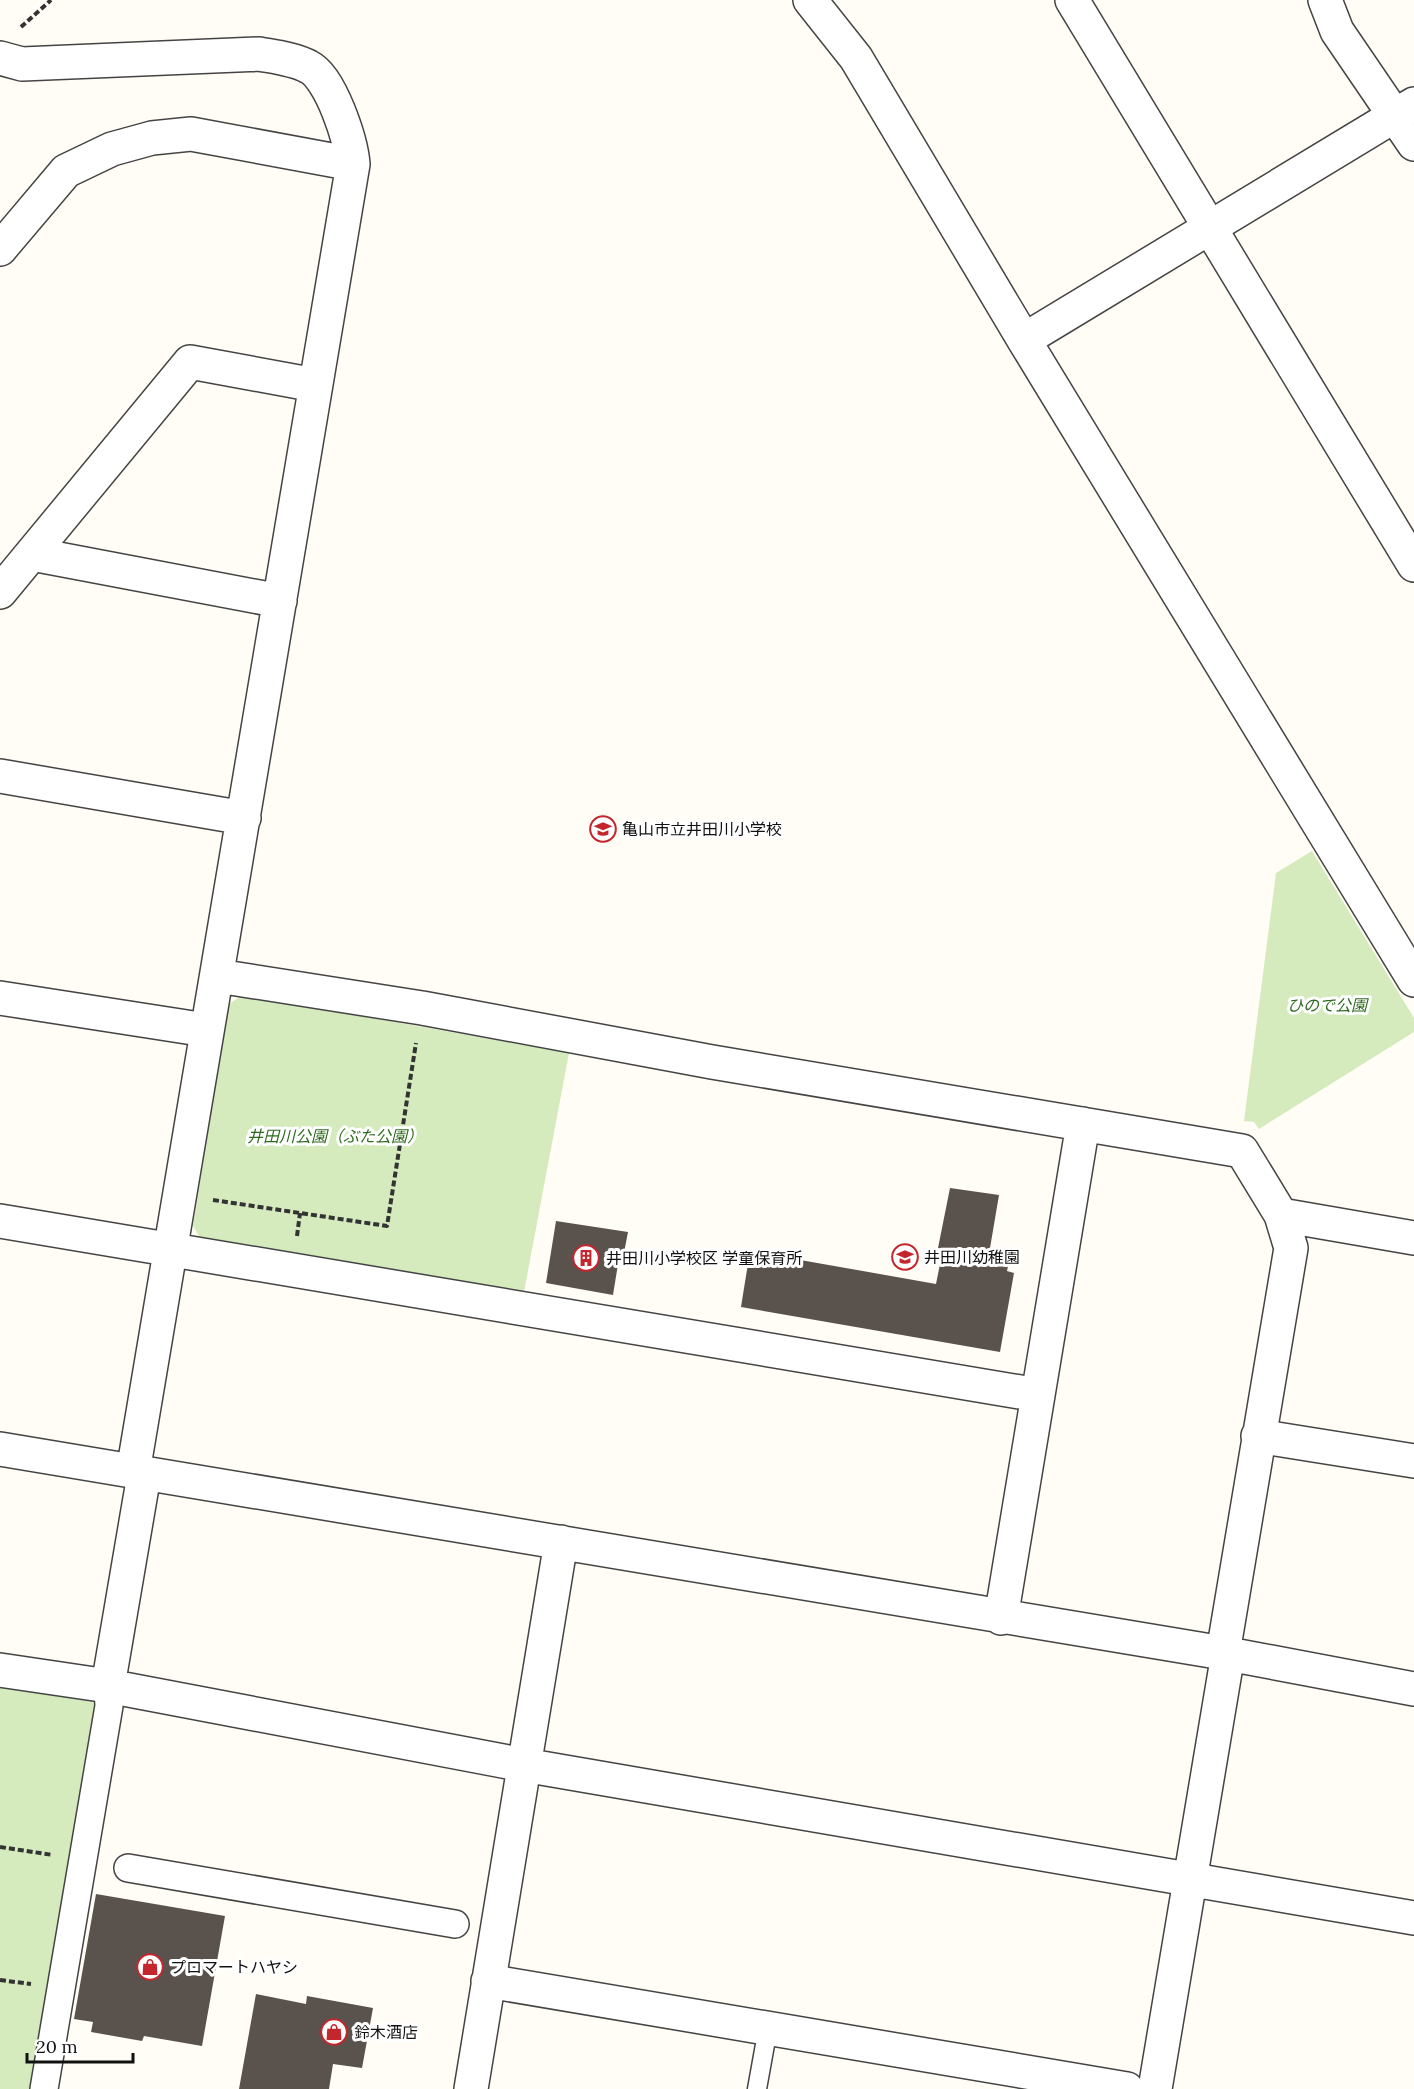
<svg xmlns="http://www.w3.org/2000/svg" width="1414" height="2089" font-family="Lora,'Noto Sans JP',serif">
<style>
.green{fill:#d5ebbd}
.building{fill:#5a524d}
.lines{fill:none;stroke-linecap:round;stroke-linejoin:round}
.service-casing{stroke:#444;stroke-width:21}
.pedestrian-casing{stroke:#444;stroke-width:30}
.minor-casing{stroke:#444;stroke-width:36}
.tertiary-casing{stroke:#444;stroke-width:36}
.path{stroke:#333;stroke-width:4;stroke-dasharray:6 3;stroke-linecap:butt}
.service{stroke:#fff;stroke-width:18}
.pedestrian{stroke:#fff;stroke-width:27}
.minor{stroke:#fff;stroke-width:33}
.tertiary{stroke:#fff;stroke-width:33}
.labels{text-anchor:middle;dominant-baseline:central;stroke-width:6;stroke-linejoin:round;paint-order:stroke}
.poi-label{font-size:16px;fill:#111;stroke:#fff;text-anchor:start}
.park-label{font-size:16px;font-style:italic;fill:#2f6b1f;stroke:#fff}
</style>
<rect width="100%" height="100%" fill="#fffdf5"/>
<path class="green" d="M1312,851L1414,1018V1032L1259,1129L1254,1122L1244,1121L1276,873Z
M242,995L569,1053L524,1292L200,1238L193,1226L228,1005Z
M0,1685L97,1703L36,2089H0Z"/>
<path class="building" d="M950,1188L999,1195L989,1254L1010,1256L1007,1271L1014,1273L1000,1352L741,1307L750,1251L936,1284L943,1249L938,1248Z
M556,1221L628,1232L623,1258H619L613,1295L546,1283Z
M96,1894L225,1916L202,2046L144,2036L142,2041L91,2032L93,2022L74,2019Z
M256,1994L306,2004L307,1996L373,2008L362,2068L333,2064L329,2089H239Z"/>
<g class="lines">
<g class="service-casing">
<path id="service" d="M757,2089L768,2028"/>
</g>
<g class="pedestrian-casing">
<path id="pedestrian" d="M128,1868L455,1924
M44,2089L109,1706L108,1686"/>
</g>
<g class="minor-casing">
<path id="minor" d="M810,0L856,58L1024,340L1414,980
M1325,0L1337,31L1414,144
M0,58L22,64L259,54C275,57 294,59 309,67C331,78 351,141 353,164L133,1472
M0,249L66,171L112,149L152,138L191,134L353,164
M1024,340L1414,104
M32,554L280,601
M0,592L190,362L315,385
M0,776L244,818
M218,976L422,1008L712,1062L1242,1151L1281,1215L1414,1238
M0,998L206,1030
M0,1221L1038,1395
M1258,1436L1414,1461
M0,1449L1223,1653L1414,1689
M1001,1618L1083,1124
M1223,1653L1291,1248L1281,1215
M0,1670L108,1686L524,1765L1414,1918
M108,1686L144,1475
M488,1981L1127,2089
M471,2089L561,1542
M1155,2089L1228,1654"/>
</g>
<g class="tertiary-casing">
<path id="tertiary" d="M1072,0L1414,565"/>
</g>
<path class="path" d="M21,27L51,0
M213,1200L387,1226L416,1043
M297,1236L300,1213
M0,1847L53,1855
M0,1980L31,1984"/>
<use href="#service" class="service"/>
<use href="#pedestrian" class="pedestrian"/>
<use href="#minor" class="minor"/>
<use href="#tertiary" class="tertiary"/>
</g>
<defs>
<g id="school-ring" transform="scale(1.35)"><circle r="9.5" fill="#fff" stroke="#c4262e" stroke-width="1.5"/><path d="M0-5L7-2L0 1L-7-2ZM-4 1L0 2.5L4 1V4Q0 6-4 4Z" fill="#c4262e"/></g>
<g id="building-ring" transform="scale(1.35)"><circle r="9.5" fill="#fff" stroke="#c4262e" stroke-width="1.5"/><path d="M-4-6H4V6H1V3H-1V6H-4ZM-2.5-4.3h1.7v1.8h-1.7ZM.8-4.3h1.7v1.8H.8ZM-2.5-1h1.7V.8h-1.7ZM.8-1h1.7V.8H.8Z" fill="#c4262e"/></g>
<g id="shop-ring" transform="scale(1.35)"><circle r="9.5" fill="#fff" stroke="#c4262e" stroke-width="1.5"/><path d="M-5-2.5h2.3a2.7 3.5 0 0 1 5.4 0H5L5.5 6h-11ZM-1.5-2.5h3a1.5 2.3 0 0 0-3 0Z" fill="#c4262e"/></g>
</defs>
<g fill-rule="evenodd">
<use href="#school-ring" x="603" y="829"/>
<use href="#school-ring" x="905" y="1257"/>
<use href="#building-ring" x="586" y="1258"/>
<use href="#shop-ring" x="150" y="1967"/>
<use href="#shop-ring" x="334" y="2032"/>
</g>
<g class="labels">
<g class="poi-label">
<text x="622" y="829">亀山市立井田川小学校</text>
<text x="924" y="1257">井田川幼稚園</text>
<text x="606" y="1258">井田川小学校区 学童保育所</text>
<text x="170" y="1967">プロマートハヤシ</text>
<text x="354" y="2032">鈴木酒店</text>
</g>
<g class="park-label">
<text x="1327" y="1005">ひので公園</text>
<text x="335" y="1136">井田川公園（ぶた公園）</text>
</g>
</g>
<path d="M27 2053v9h106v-9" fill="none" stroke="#111111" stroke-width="3"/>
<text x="36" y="2053" font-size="18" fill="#111111" stroke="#ffffff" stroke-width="4.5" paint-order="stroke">20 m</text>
</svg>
